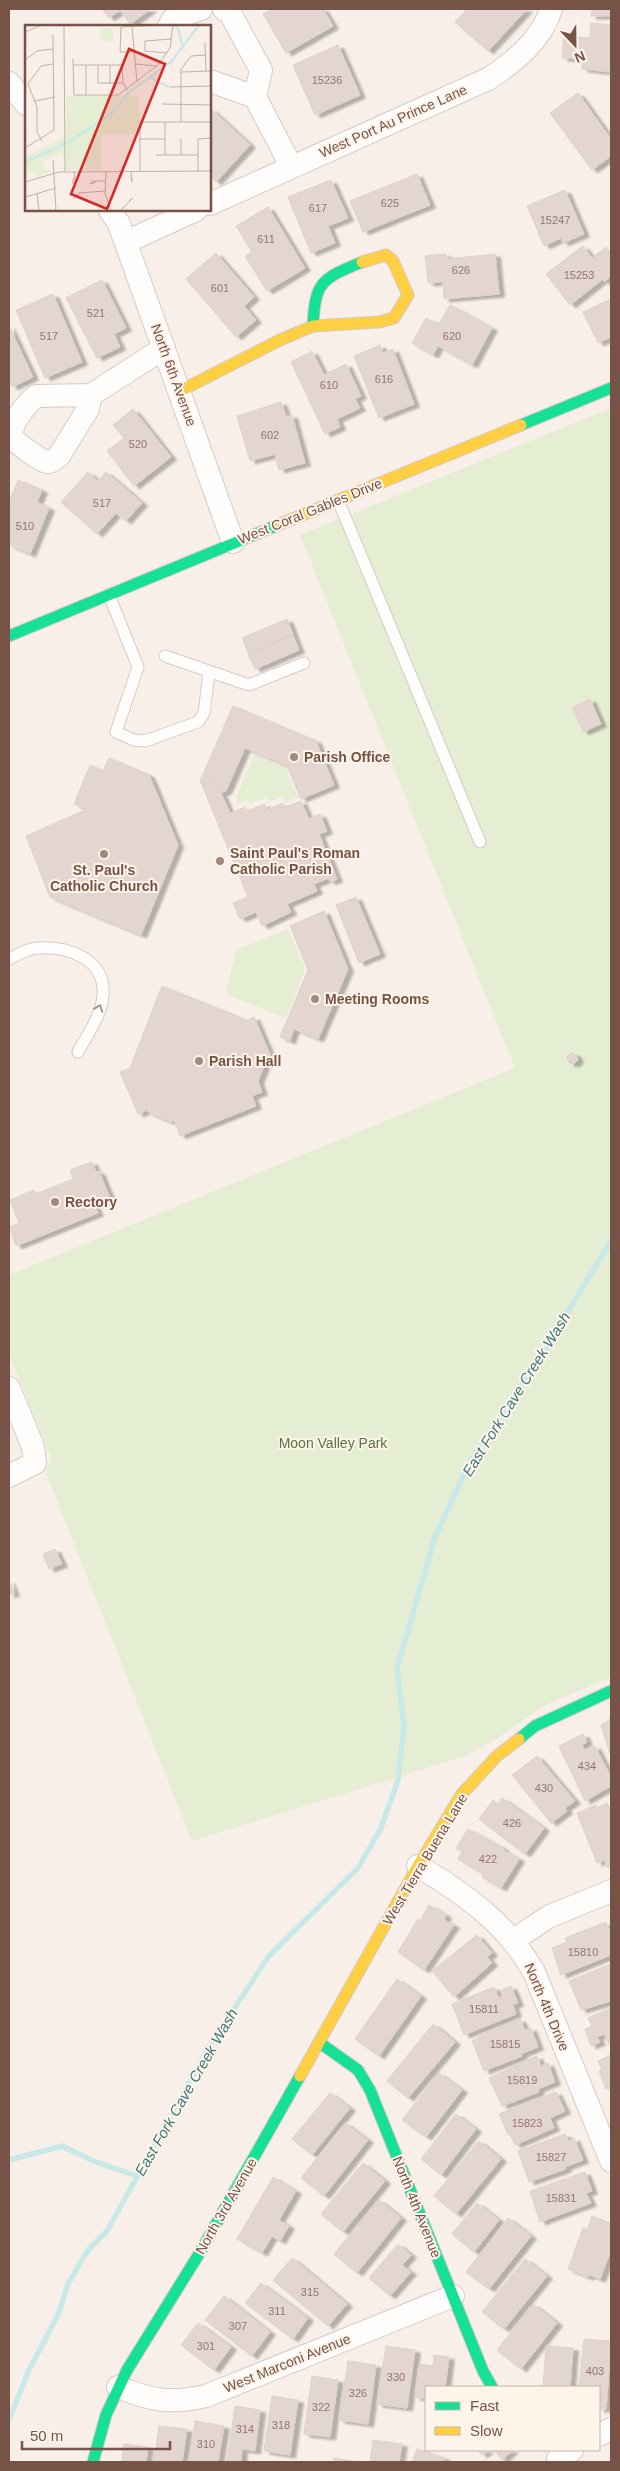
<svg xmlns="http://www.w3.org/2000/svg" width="620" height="2471" font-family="Arial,sans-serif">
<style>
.green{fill:#e5edd2}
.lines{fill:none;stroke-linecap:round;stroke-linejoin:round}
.stream{stroke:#c9e9e8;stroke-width:5.5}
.building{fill:#e3d6d0;stroke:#e0d1ca;filter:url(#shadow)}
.lane-casing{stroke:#d6cbc5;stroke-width:13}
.street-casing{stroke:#d6cbc5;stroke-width:24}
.fast-casing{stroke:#d6cac4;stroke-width:13}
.slow-casing{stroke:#d6cac4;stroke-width:13}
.lane{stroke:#fefdfc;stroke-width:11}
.street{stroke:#fefdfc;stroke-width:22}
.fast{stroke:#16e098;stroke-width:11}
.slow{stroke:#ffcf43;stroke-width:11}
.oneway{stroke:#ac968f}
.poi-dot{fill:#a3897f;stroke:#fff4e9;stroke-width:2}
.labels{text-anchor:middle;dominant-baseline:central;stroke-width:4;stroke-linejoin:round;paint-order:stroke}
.number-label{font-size:11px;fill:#93756c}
.street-label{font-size:14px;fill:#765247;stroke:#fff4e9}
.poi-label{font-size:14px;font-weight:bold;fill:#765247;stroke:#fff4e9;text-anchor:start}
.park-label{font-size:14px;fill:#54763c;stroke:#fff4e9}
.water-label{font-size:15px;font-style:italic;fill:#3a787c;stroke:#fff4e9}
.inset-river{fill:none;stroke:#c9e9e8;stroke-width:2.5}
.inset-road{fill:none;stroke:#c3b0a8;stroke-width:1}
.view{fill:#d62828;fill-opacity:0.15;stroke:#d62828;stroke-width:2.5}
.inset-edge{fill:none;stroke:#765247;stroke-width:2.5}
</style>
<defs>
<filter id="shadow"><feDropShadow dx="5.5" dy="3" stdDeviation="1" flood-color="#0004"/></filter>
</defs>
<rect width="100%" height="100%" fill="#f7efe8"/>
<path class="green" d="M611,408V1677L543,1706L495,1740L465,1756L192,1841L46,1473L51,1458L9,1354V1275L515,1068L300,535Z
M254,755L286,769L298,797L285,803L282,796L270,802L267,797L250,804L247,799L238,804L236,798Z
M288,929L305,969L286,1018L226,994L236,950Z"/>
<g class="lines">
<path class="stream" d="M9,2160L62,2146L96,2162L137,2176
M9,2420L29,2370L58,2315L68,2284L88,2250L107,2231L210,2045L269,1956L358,1868L381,1828L398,1780L404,1725L397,1669L435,1537L470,1461L533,1369L611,1241"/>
</g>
<path class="building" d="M102,9H151L130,24L120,10L109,18Z
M272,9H323L333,26L286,53L263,14Z
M467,9H527L488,51L455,22Z
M592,9H611V16H591Z
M591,23L611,25V72L582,69L583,59L562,58L564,36L590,38Z
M338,45L360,95L315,115L293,65Z
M578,93L611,139V156L592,170L550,113Z
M211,109L250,145L216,182L210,176Z
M417,174L430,205L363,232L350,201Z
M331,180L348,218L328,226L335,243L311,253L288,197Z
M565,190L584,234L563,243L561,238L544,246L527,206Z
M268,207L305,268L267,291L245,256L252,252L236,226Z
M583,246L592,258L606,247L611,254V276L604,282L603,279L570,305L546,274Z
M216,253L254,297L244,306L256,320L236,337L186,279Z
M446,254L447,259L495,254L499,294L444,299L443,282L428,283L425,256Z
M102,280L126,328L114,334L120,347L97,358L66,298Z
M53,294L82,362L45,378L16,310Z
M611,299V337L598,343L583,312Z
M450,305L492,328L472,365L438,346L433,355L412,343L426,318L438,325Z
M9,326L33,377L12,387L9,380Z
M380,345L383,353L393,349L414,404L379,418L354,356Z
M312,351L324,375L346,364L361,396L355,399L360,408L337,419L340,427L325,434L291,362Z
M281,402L286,416L292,415L305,463L279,470L275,454L250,461L237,416Z
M133,409L171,457L134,486L107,451L124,438L113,425Z
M88,472L98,481L106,472L142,503L126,521L116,513L97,534L61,502Z
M18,480L42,490L37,502L49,508L30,554L9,545V502Z
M287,619L293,634L248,653L242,638Z
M293,635L299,650L255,669L248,654Z
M590,699L601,724L583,732L573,707Z
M233,706L316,741L334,785L301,799L287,766L245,748L226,791L221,793L215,780L202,785L200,781Z
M109,758L149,775L178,845L141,935L50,897L26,836L87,809L74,804L90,765L103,771Z
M215,780L230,813L216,819L202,785Z
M301,801L309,819L320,814L327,831L319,834L337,879L330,882L329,878L314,884L317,891L287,904L291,912L262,926L256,912L240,919L233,903L248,897L216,819L245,807L247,811L264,804L268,810L282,803L285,807Z
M356,897L380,954L359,963L336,905Z
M324,911L348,969L318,1039L294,1029L290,1041L280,1037L308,970L290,926Z
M162,986L244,1019L245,1021L254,1017L272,1059L263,1063L264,1066L258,1081L262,1092L252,1096L256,1106L180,1136L174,1120L171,1122L149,1113L147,1110L138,1114L120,1072L130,1068Z
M571,1053L575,1054L578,1060L574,1064L569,1063L567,1057Z
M92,1162L96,1172L99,1171L110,1198L94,1205L98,1213L16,1246L9,1227L19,1223L10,1200L34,1190L36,1194L73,1179L70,1170Z
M55,1549L62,1564L49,1569L43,1554Z
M9,1580L14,1593L9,1595Z
M611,1716V1757L601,1725L610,1720L609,1717Z
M583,1734L587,1742L582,1745L585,1750L595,1746L611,1777V1786L585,1801L559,1746Z
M537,1756L575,1801L565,1808L567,1811L551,1823L512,1775Z
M502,1798L544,1828L525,1854L479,1819L493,1800L498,1804Z
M607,1803L611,1813V1866L608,1868L604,1860L597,1863L577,1813L596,1805L597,1808Z
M468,1829L503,1848V1850L519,1859L501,1888L482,1877L484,1874L458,1859L462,1852L456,1848Z
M429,1905L446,1915L444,1920L454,1925L424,1970L398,1952L418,1919L420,1921Z
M606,1922L611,1934V1955L561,1975L552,1948L567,1942L565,1938Z
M477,1935L492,1953L487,1957L492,1963L454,1997L432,1971Z
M611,1964V2001L581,2010L569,1981Z
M397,1979L421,1996L379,2056L355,2039Z
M511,1986L518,2003L513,2005L516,2014L464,2035L452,2004L494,1987L499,1998L504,1995L502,1990Z
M611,2008V2043L609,2044L604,2034L597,2037L600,2042L591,2046L585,2029L592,2026L588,2018Z
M520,2019L525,2030L531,2028L538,2047L521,2054L522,2056L484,2071L472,2041L478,2038L477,2036Z
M433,2024L455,2042L408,2098L387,2081Z
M611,2055V2088L606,2089L599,2071L602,2070L598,2061Z
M537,2056L541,2066L548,2063L555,2082L538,2089L539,2092L502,2106L489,2078Z
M439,2073L462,2090L426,2137L402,2120Z
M556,2092L565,2111L550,2118L554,2128L515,2145L510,2134L508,2135L499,2114Z
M330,2093L350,2108L312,2155L292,2139Z
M456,2114L476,2129L441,2175L421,2159Z
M345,2123L368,2140L324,2196L301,2178Z
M565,2134L568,2141L574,2138L583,2160L565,2167L566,2169L529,2182L518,2151Z
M479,2141L501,2159L456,2214L434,2196Z
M363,2163L385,2181L343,2232L321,2214Z
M585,2172L592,2191L586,2193L591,2203L540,2222L530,2191Z
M273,2177L296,2191L279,2220L289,2226L280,2241L272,2236L262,2253L237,2239Z
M379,2200L401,2218L357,2273L334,2254Z
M477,2203L499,2220L474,2252L452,2234Z
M592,2216L611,2224V2250L600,2279L589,2275L588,2277L568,2269L583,2228L587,2230Z
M508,2218L531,2236L489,2289L466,2272Z
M398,2244L411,2255L402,2265L411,2272L390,2296L369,2278Z
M292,2258L347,2304L328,2326L273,2280Z
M525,2259L547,2276L504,2329L482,2312Z
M261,2283L308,2318L293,2339L245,2303Z
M224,2296L270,2332L252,2356L205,2320Z
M533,2304L557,2323L521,2369L497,2350Z
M198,2323L231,2347L214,2370L181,2345Z
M584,2339L611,2341L606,2409H599V2387H579Z
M386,2346L415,2350L407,2408L377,2404Z
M546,2346L573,2348L570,2387H543Z
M434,2355L449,2357L445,2387H426V2399L415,2397L419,2364L433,2366Z
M348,2361L376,2365L368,2424L339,2420Z
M312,2376L338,2380L330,2437L304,2434Z
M272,2396L298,2400L290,2455L264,2451Z
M235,2406L260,2410L255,2451L242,2449L241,2462H227Z
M195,2421L224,2426L218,2462H189Z
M159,2426L187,2429L182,2462H154Z
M373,2440L402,2444L399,2462H370Z
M124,2444L148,2447L146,2462H122Z
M417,2449L445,2458L443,2462H412Z
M478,2450H488L482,2455Z
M494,2450H513L502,2460Z
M334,2458L360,2462H334Z"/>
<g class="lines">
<g class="lane-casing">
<path id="lane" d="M338,500L480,842
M109,595L138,667L116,732L134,740L145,741L198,722L204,713L209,673
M165,656L249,685L304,663
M9,959C17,955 28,948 38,948C68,946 106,959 103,995C102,1015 87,1035 78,1052"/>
</g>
<g class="street-casing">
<path id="street" d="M169,26L173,19L201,9
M210,81L255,97L261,70L230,13L224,9
M9,83L26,104
M255,97L291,166
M210,204L488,79C514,62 542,40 551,9
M110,210L119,224L233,542
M126,242L196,210
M91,395L88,409L59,456C56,458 52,462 48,462C41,462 15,442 11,436C12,422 25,405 36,396Z
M91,395L164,348
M9,1388L33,1447L35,1463L9,1476
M418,1866C465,1894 507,1924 534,1972L611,2161
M514,1940L548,1917L611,1891
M118,2387C152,2401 171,2404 206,2396L453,2296
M599,2435L611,2429
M558,2459L572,2450"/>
</g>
<g class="fast-casing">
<path id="fast" d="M313,326C315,282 321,279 362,262
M521,425L611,388
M9,636L278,525
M519,1739L535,1726L611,1691
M320,2043L358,2070L370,2090L483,2371L492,2387
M93,2462L106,2415L127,2370L199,2254L300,2076"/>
</g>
<g class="slow-casing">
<path id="slow" d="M180,391L280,340L313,326L379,322L394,318L408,295L393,261L386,255L362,262
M278,525L521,425
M300,2076L418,1866L461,1795L497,1756L519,1739"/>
</g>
<use href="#lane" class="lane"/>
<use href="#street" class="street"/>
<use href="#fast" class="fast"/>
<use href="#slow" class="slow"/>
</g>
<defs><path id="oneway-chevron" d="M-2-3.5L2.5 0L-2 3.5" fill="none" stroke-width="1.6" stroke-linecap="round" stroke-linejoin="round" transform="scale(1.25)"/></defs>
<use class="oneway" href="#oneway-chevron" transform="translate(99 1008) rotate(-70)"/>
<g class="poi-dot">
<circle cx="294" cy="757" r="5"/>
<circle cx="104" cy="854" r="5"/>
<circle cx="220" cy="861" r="5"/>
<circle cx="315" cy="999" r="5"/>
<circle cx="199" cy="1061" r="5"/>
<circle cx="55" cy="1202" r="5"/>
</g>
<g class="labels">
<g class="number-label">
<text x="327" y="80">15236</text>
<text x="390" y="203">625</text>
<text x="318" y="208">617</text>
<text x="555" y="220">15247</text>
<text x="266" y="239">611</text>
<text x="461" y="270">626</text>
<text x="579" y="275">15253</text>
<text x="220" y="288">601</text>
<text x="96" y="313">521</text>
<text x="49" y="336">517</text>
<text x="452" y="336">620</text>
<text x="384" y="379">616</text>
<text x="329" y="385">610</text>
<text x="270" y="435">602</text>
<text x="138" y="444">520</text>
<text x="102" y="503">517</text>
<text x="25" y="526">510</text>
<text x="587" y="1766">434</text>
<text x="544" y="1788">430</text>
<text x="512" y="1823">426</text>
<text x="488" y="1859">422</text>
<text x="583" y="1952">15810</text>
<text x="484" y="2009">15811</text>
<text x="505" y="2044">15815</text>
<text x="522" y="2080">15819</text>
<text x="527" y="2123">15823</text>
<text x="551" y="2157">15827</text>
<text x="561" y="2198">15831</text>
<text x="310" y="2292">315</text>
<text x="277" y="2311">311</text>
<text x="238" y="2326">307</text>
<text x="206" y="2346">301</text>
<text x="595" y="2371">403</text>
<text x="396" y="2377">330</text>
<text x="358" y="2393">326</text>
<text x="321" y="2407">322</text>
<text x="281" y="2425">318</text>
<text x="245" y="2429">314</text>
<text x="206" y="2444">310</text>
</g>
<g class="street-label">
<text transform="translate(393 121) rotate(-24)">West Port Au Prince Lane</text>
<text transform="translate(174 375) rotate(70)">North 6th Avenue</text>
<text transform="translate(310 511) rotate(-22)">West Coral Gables Drive</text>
<text transform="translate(425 1859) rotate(-59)">West Tierra Buena Lane</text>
<text transform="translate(547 2007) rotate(67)">North 4th Drive</text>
<text transform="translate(226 2206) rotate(-60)">North 3rd Avenue</text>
<text transform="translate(417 2207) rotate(68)">North 4th Avenue</text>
<text transform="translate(287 2363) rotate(-22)">West Marconi Avenue</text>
</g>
<g class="poi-label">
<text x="304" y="757">Parish Office</text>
<text x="230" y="853">Saint Paul's Roman<tspan x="230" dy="16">Catholic Parish</tspan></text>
<text x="104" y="870" text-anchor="middle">St. Paul's<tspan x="104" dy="16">Catholic Church</tspan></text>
<text x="325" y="999">Meeting Rooms</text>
<text x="209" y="1061">Parish Hall</text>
<text x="65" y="1202">Rectory</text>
</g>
<g class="park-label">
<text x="333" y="1443">Moon Valley Park</text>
</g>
<g class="water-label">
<text transform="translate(516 1394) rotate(-58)">East Fork Cave Creek Wash</text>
<text transform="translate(186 2092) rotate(-60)">East Fork Cave Creek Wash</text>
</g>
</g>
<g transform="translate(25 25)">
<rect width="186" height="186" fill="#f7efe8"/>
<path d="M75 10a7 7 0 1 1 14 0a7 7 0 1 1-14 0ZM96,70L114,71V109H77V145H41V71ZM39,113V134L36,127L18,137V144L28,146L12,152L10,147L0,149V132Z" fill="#e5edd2"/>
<path class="inset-river" d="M152,0L157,19M125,53L144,62M0,137L42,118L89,87L103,68L147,36L174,0"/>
<path class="inset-road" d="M39,0L40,146M107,2L112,57M0,7L17,0M180,18L181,46M108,27H95L96,2L134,0M142,28L120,26V16L146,14M48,34L49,70H93L133,40L145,23L148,0M0,35L12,26L28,24M110,39L132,41M48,40H97L98,57L102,65M61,40V70M73,40V58H98M85,40V59M156,47L187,46M145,62L187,61M10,76L30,72M137,79L187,80M156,97V44L166,31L181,30M114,114H140M17,116L12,107V82L3,59L16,41L28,39M0,123L29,105L28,10M131,130H173M140,130V97M156,130V114M28,135L31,186M49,146L50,158H47L49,152M81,146L80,168L86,186M106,146L107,157L106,152M115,146V97H187M173,146V114L187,113M0,157L34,147L187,146M71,157L65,159L67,156H81M12,168L14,186M0,172L31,163M48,174L54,168L80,166M95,186L108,173L104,176"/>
<path class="view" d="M104,24L140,39L82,184L46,169Z"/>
<rect width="186" height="186" class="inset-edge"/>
</g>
<rect width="620" height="2471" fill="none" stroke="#765247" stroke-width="20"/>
<rect x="425" y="2386" width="175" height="65" fill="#fff4e9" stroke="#c8b3a8"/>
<rect x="435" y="2402" width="25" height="8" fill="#16e098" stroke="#c8b3a8"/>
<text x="470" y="2411" font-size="15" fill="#765247">Fast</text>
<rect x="435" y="2427" width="25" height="8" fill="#ffcf43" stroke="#c8b3a8"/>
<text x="470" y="2436" font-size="15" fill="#765247">Slow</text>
<g transform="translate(575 45) rotate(158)" stroke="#fff4e9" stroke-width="4" paint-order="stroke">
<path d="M0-4L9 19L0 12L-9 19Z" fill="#765247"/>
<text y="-8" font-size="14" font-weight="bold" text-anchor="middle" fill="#765247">N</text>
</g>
<path d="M22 2441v8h148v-8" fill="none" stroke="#765247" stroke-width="2.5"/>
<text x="30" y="2441" font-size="15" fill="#765247" stroke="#fff4e9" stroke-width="4" paint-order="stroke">50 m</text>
</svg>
